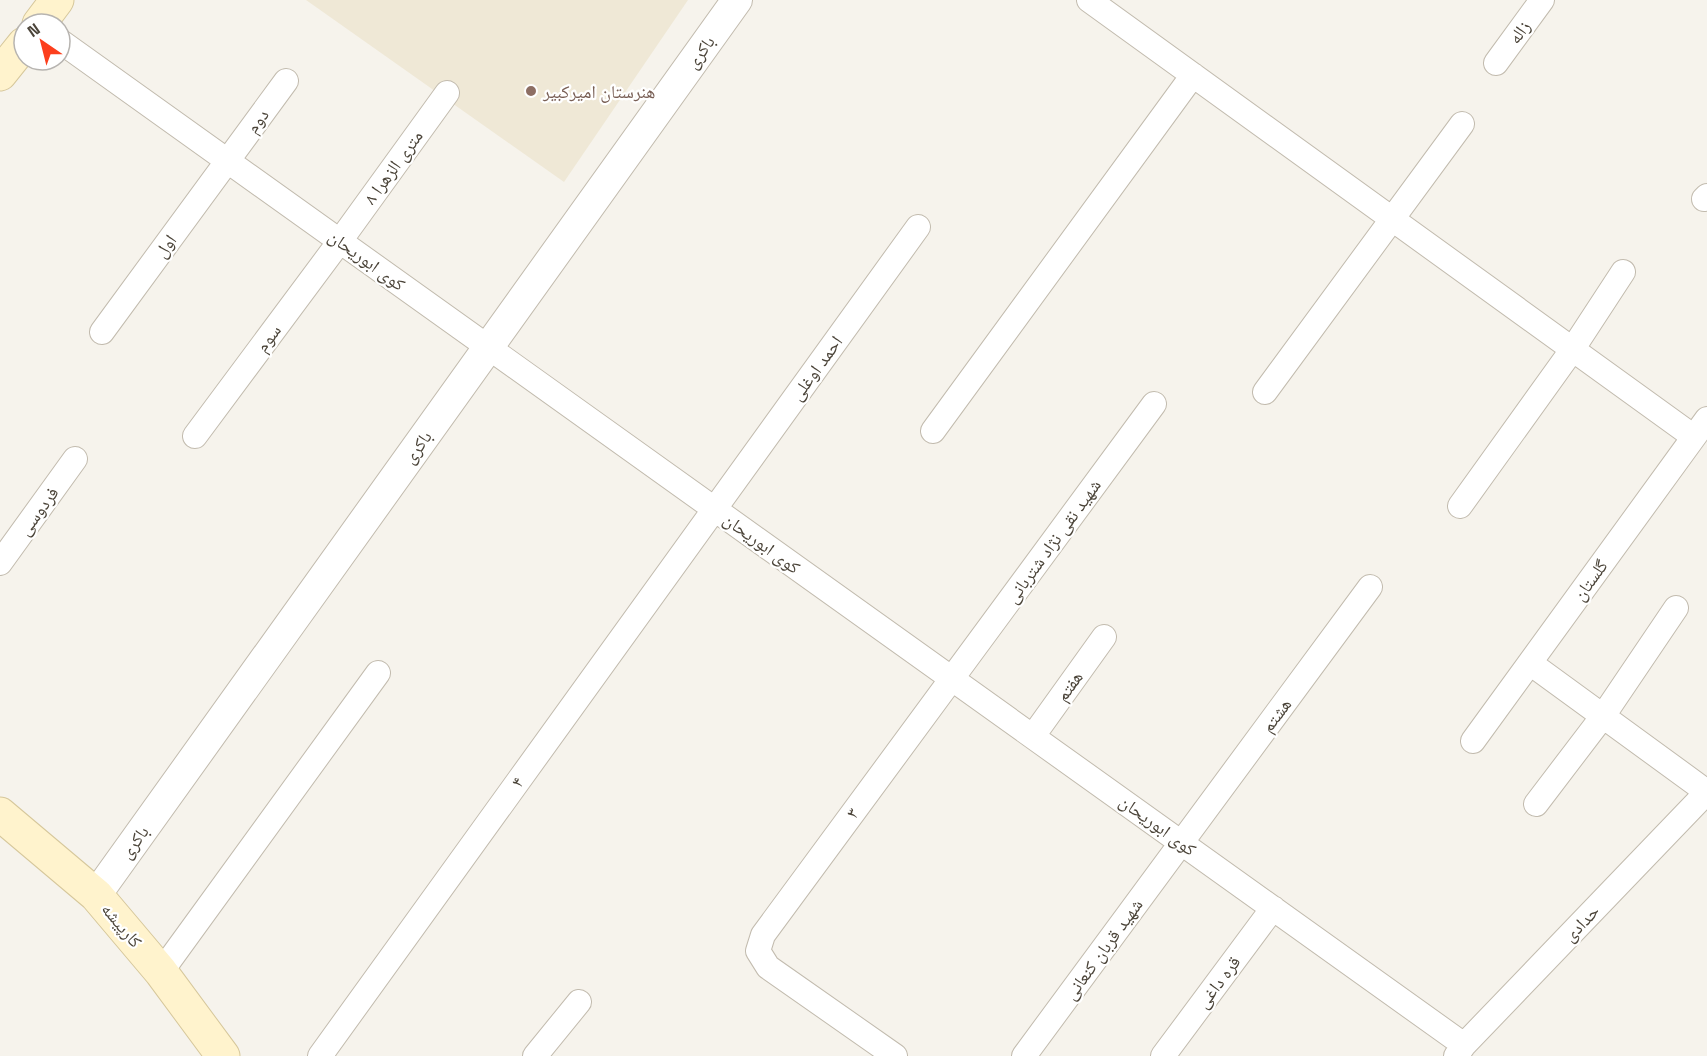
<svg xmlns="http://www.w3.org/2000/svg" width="1707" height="1056" font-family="'Space Grotesk','Noto Naskh Arabic',sans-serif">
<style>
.education{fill:#efe8d6}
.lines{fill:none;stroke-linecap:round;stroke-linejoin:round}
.minor-casing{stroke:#c2bbae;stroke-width:26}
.tertiary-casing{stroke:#c2bbae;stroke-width:32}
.secondary-casing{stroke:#d6c79b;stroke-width:35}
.minor{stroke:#fff;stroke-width:24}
.tertiary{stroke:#fff;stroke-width:30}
.secondary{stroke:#fff3cd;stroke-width:33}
.education-dot{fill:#8d6e63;stroke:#fff;stroke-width:2}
.labels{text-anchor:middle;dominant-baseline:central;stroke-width:4.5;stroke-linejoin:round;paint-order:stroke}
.street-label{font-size:18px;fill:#4b4439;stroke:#fff}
.education-label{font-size:18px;fill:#785e54;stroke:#fff;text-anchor:start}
</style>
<rect width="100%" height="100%" fill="#f6f3ec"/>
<path class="education" d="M306,0H688L564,182Z"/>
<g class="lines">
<g class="minor-casing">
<path id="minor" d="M1089,0L1694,437
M60,41L1464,1045
M1496,63L1542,0
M1704,199L1707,196
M102,332L286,81
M1265,392L1462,124
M933,431L1193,75
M195,436L340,241L447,93
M1460,506L1572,350L1623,272
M0,563L75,459
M1530,663L1707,792
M1033,736L1104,637
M1473,741L1707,419
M1536,804L1603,716L1676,608
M161,972L378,673
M320,1056L918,227
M535,1056L579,1002
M895,1056L768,967L758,951L763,935L1154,404
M1024,1056L1370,587
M1163,1056L1273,908
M1456,1056L1464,1045L1707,792"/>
</g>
<g class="tertiary-casing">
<path id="tertiary" d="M96,895L737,0"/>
</g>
<g class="secondary-casing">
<path id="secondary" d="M39,24L57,0
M0,74L24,44
M0,814L96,895L161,972L223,1056"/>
</g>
<use href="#minor" class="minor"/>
<use href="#tertiary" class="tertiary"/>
<use href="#secondary" class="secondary"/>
</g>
<circle class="education-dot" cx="531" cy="91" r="6"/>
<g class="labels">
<g class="street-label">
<text transform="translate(1519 32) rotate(-54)">زاله</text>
<text transform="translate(700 52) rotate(-54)">باکری</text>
<text transform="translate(257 121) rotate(-54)">دوم</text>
<text transform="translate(393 167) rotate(-54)">۸ متری الزهرا</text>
<text transform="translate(165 246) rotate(-54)">اول</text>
<text transform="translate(367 260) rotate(36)">کوی ابوریحان</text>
<text transform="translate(268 338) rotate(-53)">سوم</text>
<text transform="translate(816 368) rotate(-54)">احمد اوغلی</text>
<text transform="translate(417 447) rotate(-54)">باکری</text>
<text transform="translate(38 511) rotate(-54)">فردوسی</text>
<text transform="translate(1053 541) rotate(-54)">شهید نقی نژاد شتربانی</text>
<text transform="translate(762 543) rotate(36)">کوی ابوریحان</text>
<text transform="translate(1590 580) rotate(-54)">گلستان</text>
<text transform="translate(1069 686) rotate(-54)">هفتم</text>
<text transform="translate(1276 715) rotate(-53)">هشتم</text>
<text transform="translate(517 782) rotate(-54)">۴</text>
<text transform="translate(852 813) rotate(-54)">۳</text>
<text transform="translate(1158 825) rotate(36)">کوی ابوریحان</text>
<text transform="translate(134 842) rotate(-54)">باکری</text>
<text transform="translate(1581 923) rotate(-46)">حدادی</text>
<text transform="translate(122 925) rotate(50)">کارپیشه</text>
<text transform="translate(1103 949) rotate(-54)">شهید قربان کنعانی</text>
<text transform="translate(1218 982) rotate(-53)">قره داغی</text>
</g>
<g class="education-label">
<text x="543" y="91">هنرستان امیرکبیر</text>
</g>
</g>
<g transform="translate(42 42) rotate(325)"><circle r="28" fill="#ffffff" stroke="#b7b4b0" stroke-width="1.5"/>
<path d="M0-4.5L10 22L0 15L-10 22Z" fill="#fc3f1d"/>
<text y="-9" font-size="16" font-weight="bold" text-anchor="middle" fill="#4b4439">N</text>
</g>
</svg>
